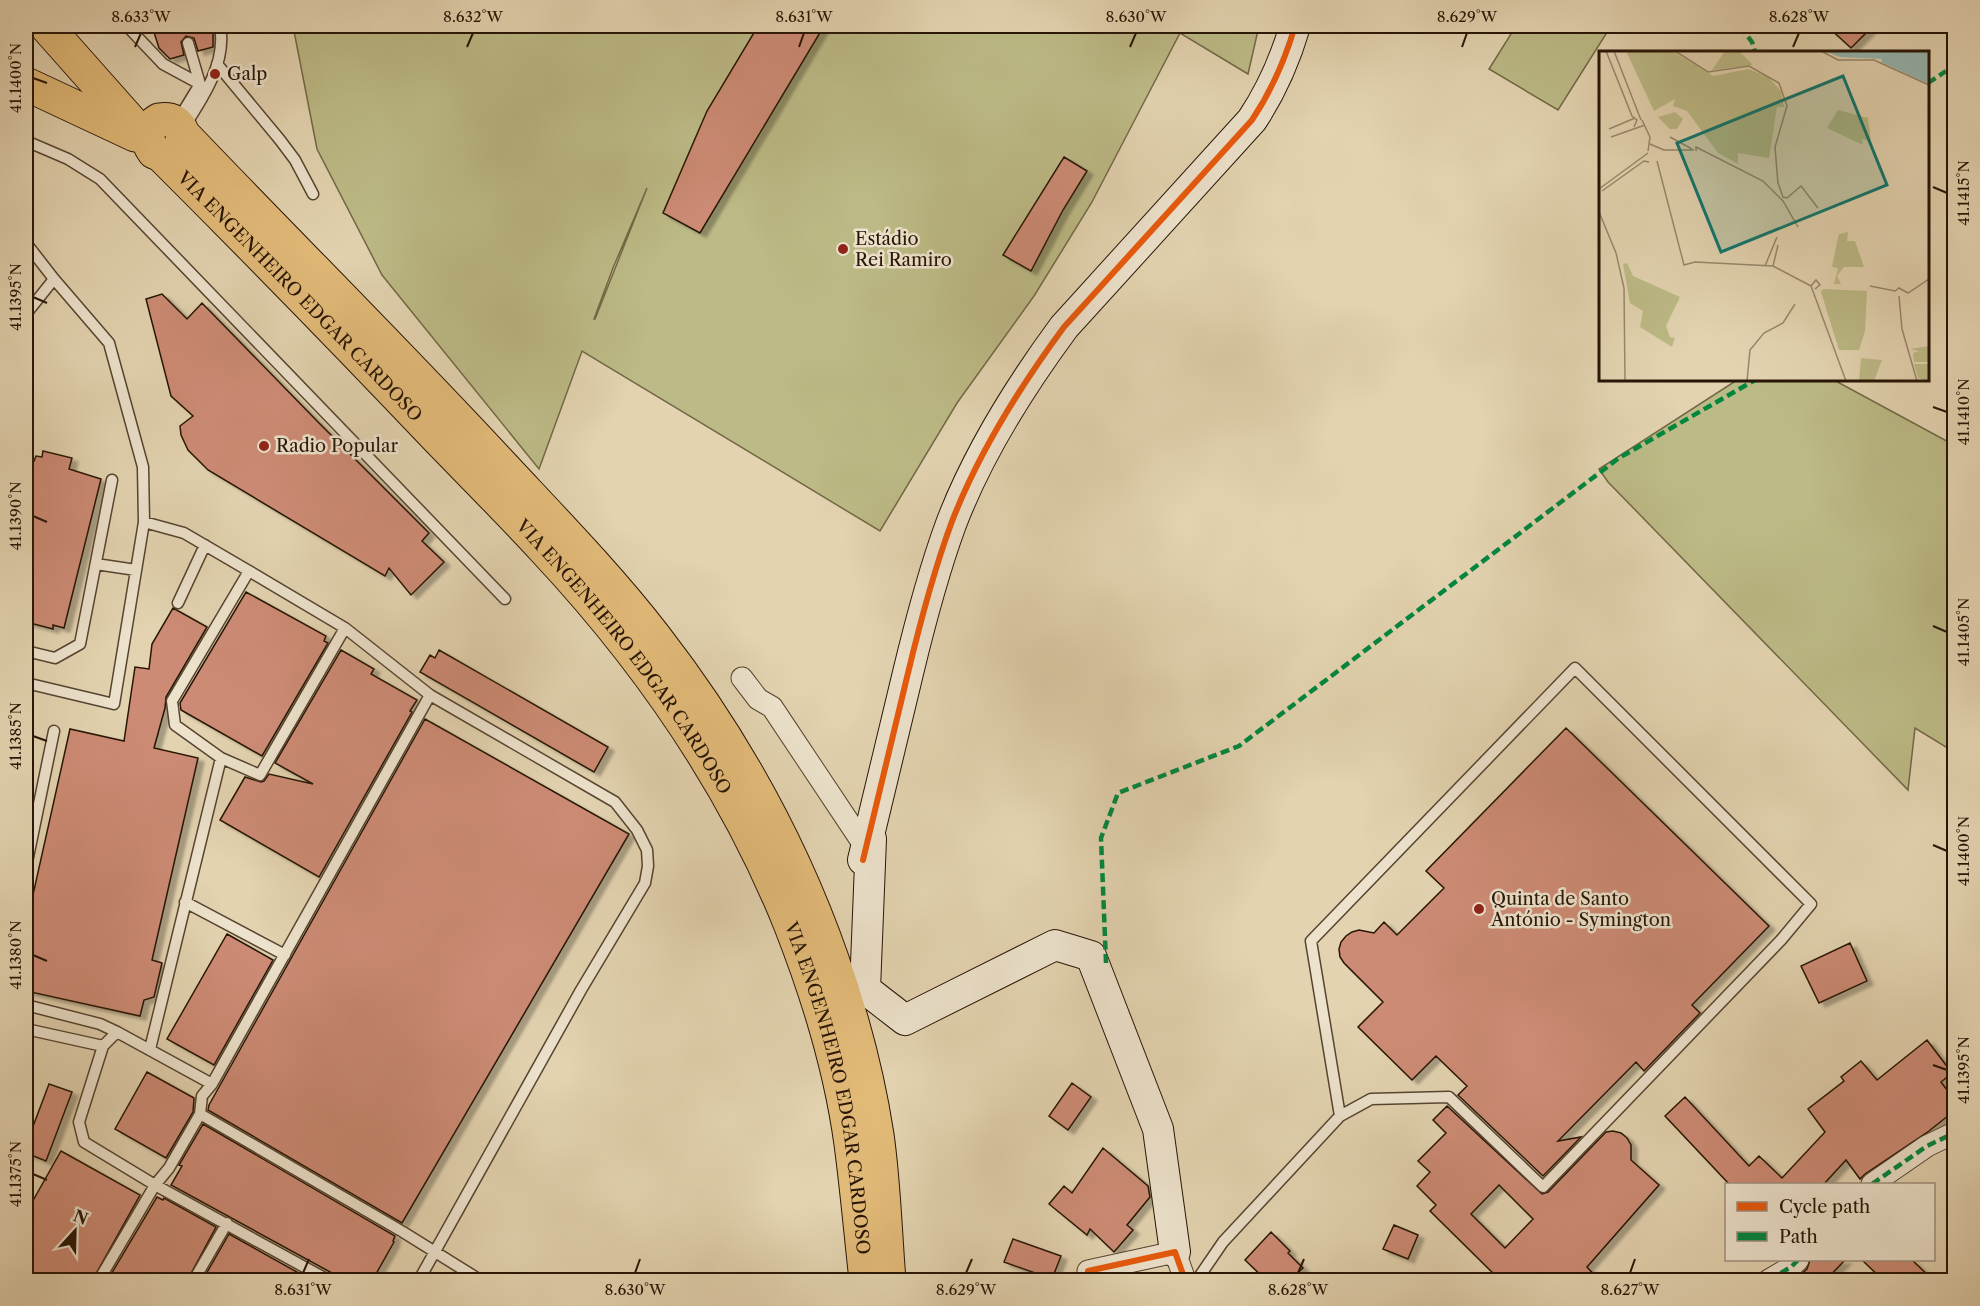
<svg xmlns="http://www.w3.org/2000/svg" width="1980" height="1306" font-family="'Libre Caslon Text',serif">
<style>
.green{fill:#bcba86;stroke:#726846;stroke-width:1.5;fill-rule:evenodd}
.building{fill:#cd8b74;stroke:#271506;stroke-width:1.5;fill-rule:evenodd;filter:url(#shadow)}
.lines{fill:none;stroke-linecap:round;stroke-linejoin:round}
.lane-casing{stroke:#564430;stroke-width:13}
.street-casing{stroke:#564430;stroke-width:23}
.secondary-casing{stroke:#271506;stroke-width:32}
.primary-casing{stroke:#271506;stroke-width:35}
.lane{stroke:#ede2cc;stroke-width:10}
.street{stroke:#ede2cc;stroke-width:21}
.secondary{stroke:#ede2cc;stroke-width:30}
.primary{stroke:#e2ba78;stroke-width:33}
.quiet{stroke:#00873e;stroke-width:4.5;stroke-dasharray:9 4.5;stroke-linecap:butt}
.cycleway-casing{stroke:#ede2cc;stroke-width:10}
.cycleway{stroke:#e8590c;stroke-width:6}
.ticks{fill:none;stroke:#271506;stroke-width:2}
.poi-dot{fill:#8f2418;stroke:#ede2cc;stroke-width:2}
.labels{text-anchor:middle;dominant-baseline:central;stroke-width:5;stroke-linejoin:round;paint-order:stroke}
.poi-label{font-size:18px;fill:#271506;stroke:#ede2cc;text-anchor:start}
.street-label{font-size:18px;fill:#271506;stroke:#ede2cc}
.inset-road{fill:none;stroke:#98876c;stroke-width:1.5}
.view{fill:#0f766e;fill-opacity:0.15;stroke:#0f766e;stroke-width:3}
.inset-edge{fill:none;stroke:#271506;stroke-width:3}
.neatline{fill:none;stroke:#271506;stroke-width:2}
.ticks-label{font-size:15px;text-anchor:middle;fill:#271506}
</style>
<defs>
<filter id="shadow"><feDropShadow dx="6" dy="4" stdDeviation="1.5" flood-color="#0004"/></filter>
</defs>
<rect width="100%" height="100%" fill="#e3d3b0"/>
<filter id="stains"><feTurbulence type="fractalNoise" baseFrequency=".00333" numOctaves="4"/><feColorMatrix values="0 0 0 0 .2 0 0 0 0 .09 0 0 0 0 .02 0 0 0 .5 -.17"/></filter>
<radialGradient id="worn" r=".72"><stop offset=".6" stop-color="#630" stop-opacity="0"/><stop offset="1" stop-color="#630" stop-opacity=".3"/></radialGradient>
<path class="green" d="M293,26H1259L1248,74L1180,33L1092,202L1034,296L957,403L880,531L582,351L539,469L382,275L317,149ZM647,188L595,319H594L613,268Z
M1516,26H1611L1558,110L1489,69Z
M1737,380H1834L1954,445V752L1915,728L1908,790L1608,482L1599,469Z"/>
<path class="building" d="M152,26H213V47L198,51L194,38L186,36L181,42L184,55L170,59L159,48Z
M758,26H824L700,233L663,213L707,111Z
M1827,26H1873L1851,48Z
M1064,157L1087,171L1063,210L1031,271L1003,255Z
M162,294L187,319L202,303L319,423L429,533L422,541L444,562L411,595L389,568L385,576L208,470L188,450L181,435L180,426L193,416L171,396L146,299Z
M43,451L72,458L69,469L101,479L64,628L53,625V629L26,622V458L34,461L36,456L42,457Z
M246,592L326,636L324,641L328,643L262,756L181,710L180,703Z
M173,608L207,627L166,697L165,708L154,748L198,758L152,960L162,963L154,997L144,1000L140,1016L26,991V926L70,729L124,741L135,667L149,669L152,644Z
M341,650L374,669L371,674L417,700L410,711L412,712L319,877L220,820L245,777L261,782L264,781L269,774L313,784L275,763Z
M439,650L608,747L594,772L420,672L430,655L435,658Z
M425,719L629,834L402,1223L208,1110L209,1105Z
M1566,728L1769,926L1692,1005L1700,1013L1644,1071L1636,1062L1558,1141L1581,1137L1543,1176L1458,1095L1467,1086L1436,1056L1412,1080L1358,1027L1383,1002L1344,963L1340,957L1339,949L1341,942L1346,936L1352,932L1359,930L1374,933L1384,922L1397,935L1444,888L1426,871Z
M227,934L273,960L214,1065L167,1039Z
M1850,943L1867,981L1819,1003L1801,966Z
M1927,1040L1952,1073L1941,1082L1954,1099V1111L1929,1131L1865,1174L1860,1179L1846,1160L1823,1185H1730L1665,1116L1685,1097L1749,1166L1759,1156L1782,1178L1825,1132L1808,1109L1844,1081L1841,1077L1861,1061L1877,1080Z
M147,1072L194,1098L193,1112L166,1158L115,1129Z
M1072,1083L1091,1097L1068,1130L1049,1116Z
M49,1084L72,1092L46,1161L26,1153V1145Z
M1447,1106L1542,1194L1548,1192L1606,1132L1613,1131L1621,1133L1627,1138L1631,1145V1160L1659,1185L1587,1267L1600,1281H1501L1430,1211L1436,1205L1417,1186L1430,1172L1418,1161L1446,1133L1433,1120ZM1499,1185L1533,1219L1505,1248L1471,1214Z
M203,1124L395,1236L393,1241L394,1242L372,1281H335L332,1273L171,1185L182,1166L179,1165Z
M1103,1148L1148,1186L1150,1197L1127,1225L1133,1230L1114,1252L1090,1229L1087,1235L1049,1204L1064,1186L1072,1193Z
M61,1151L140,1195L92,1281H26V1213Z
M157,1197L163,1200L164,1198L216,1227L187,1281H107Z
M1394,1225L1418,1235L1408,1259L1383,1249Z
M1271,1232L1290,1251L1288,1253L1303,1268L1289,1281H1267L1245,1260Z
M229,1234L313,1281H202Z
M1013,1239L1061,1256L1052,1279L1004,1262Z
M1810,1260H1845L1825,1281H1793L1807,1269Z
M1862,1260H1912L1934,1281H1884Z"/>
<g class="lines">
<g class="lane-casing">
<path id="lane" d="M127,26L163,64L200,84
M217,64L280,140L295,160L313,194
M178,120L200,84L188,43
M184,127C203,98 227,62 220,26
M26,141L68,159L100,179L505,599
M26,243L54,279L109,343L143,467L144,522L114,704L26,683
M26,314L54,279
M144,522L184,533L249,571
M96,564L136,570
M178,603L205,545
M345,628L430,695L615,802L637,830L647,850L648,866L645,883L581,990L419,1280
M26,651L55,658L80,644L112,480
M26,867L54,731
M185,902L285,955
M26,1005L100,1024L117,1032
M26,1029L103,1046L117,1032L212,1084L202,1096L200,1114L403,1232L480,1280
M103,1046L79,1122L84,1142L155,1185L328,1280
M150,1049L221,758L175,725L172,701L249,571L345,628L260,775L221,758
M212,1084L430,695
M99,1280L155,1185L169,1168L200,1114
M194,1280L227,1223
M1197,1280L1223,1242L1340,1116L1371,1099L1449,1097L1543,1187L1781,940L1811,904L1575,668L1311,941L1340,1116"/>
</g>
<g class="street-casing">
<path id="street" d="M742,678L758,699L772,707L866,848
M1872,1184L1927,1146L1954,1133
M1088,1271L1175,1252L1185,1280
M1769,1280L1791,1267L1798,1260"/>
</g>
<g class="secondary-casing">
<path id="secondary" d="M871,839L865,989L905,1020L1055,945L1091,956L1158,1129L1175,1252
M863,860C878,798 893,736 908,673C920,623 933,573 951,524C978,453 1019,388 1064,327L1252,120C1272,90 1285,60 1295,26"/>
</g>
<g class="primary-casing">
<g id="primary">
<path d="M46,26L148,141"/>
<path d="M26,84L135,135"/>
<path d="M183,134L181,146C173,156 165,157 154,152C145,140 146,128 159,120C171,118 179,122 183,134C287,243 395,350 497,460C551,518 607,575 655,637C731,735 791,842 832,959C852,1016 868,1076 877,1135C884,1183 885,1232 889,1280"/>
<path id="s1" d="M161,155C255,249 348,344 439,440C474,476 510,512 544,549C647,659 735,786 791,926C818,995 841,1070 851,1144C857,1189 861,1235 866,1280"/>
</g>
</g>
<use href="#lane" class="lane"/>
<use href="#street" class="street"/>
<use href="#secondary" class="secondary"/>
<use href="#primary" class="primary"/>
<path class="quiet" d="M1740,26L1752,42L1755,52
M1928,83L1946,71
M1106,963L1101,838L1118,793L1239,746L1619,458L1755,380
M1872,1184L1927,1146L1954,1133
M1769,1280L1791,1267L1798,1260"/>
<g class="cycleway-casing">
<path id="cycleway" d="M863,860C878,798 893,736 908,673C920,623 933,573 951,524C978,453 1019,388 1064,327L1252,120C1272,90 1285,60 1295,26
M1088,1271L1175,1252L1185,1280"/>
</g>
<use href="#cycleway" class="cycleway"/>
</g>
<path class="ticks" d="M135,47L141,33M467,47L473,33M799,47L804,33M1130,47L1136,33M1462,47L1467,33M1793,47L1799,33M33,78L47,83M1933,187L1947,193M33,297L47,303M1933,407L1947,412M33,516L47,522M1933,626L1947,632M33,736L47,741M1933,845L1947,851M33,955L47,961M1933,1065L1947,1070M33,1174L47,1180M303,1273L309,1259M635,1273L640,1259M966,1273L972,1259M1298,1273L1304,1259M1630,1273L1635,1259"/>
<g class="poi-dot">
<circle cx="215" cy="74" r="6"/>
<circle cx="843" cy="249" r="6"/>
<circle cx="264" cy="446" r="6"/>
<circle cx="1479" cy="909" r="6"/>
</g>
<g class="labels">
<g class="poi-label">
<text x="227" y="74">Galp</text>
<text x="855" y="239">Estádio<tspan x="855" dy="21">Rei Ramiro</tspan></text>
<text x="276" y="446">Radio Popular</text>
<text x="1491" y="899">Quinta de Santo<tspan x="1491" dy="21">António - Symington</tspan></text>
</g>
<g class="street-label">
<text stroke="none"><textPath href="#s1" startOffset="198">VIA ENGENHEIRO EDGAR CARDOSO</textPath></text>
<text stroke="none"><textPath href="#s1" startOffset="684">VIA ENGENHEIRO EDGAR CARDOSO</textPath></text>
<text stroke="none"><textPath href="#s1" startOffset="1170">VIA ENGENHEIRO EDGAR CARDOSO</textPath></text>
</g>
</g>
<g transform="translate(1599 51)">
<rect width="330" height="330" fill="#e3d3b0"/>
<path d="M27,0H73L114,25L149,18L169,26L182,40L185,56H178L170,107L139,102V113L119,102L88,60L74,55L76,48L55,60ZM126,0H140L154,14L113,19ZM239,59L269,67L272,90L263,88L264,94L228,77ZM76,61L84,68L78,78H71L59,66ZM249,181L248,190H256L265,216H245L238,225L242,233H235L239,217L233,216L238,191L240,183ZM28,212L34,225L81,246L67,275L71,286L76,287L73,296L41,276L44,260L31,252L24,213ZM224,238L268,240L266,280L260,299H240L222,241ZM330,295V311H315L314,302L320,300L311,298ZM262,307L283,309L275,330H260ZM330,313V330L319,327L315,313Z" fill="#bcba86"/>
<path d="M226,0H330V33L282,11L283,8L241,6Z" fill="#96b7b1"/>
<path class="inset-road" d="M7,0L33,65L38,69L35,76M15,0L42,69M76,0L109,21L150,15L180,32L188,55L176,96L179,133M222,0L239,9H275L330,34M43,69L51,86L49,100M10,78L36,67M12,86L46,74M71,86L93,98M51,93L65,99H95M97,100V96L164,130L184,150L199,176M58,110L85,214L96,211L174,215M179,132L184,146L188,147L202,135L219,157M0,138L49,102M3,140L45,110L50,111M0,161L17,202L25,237L26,330M166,215L178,186M174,215L212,235M174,215L179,194M271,235L296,240L300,237L309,242L330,228M216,238L221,234L217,229L212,235L247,330M300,245L303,278L318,330M148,330L151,299L165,282L184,272L196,253"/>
<path class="view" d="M244,25L288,134L122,201L78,92Z"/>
<rect width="330" height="330" class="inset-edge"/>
</g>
<rect width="1980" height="1306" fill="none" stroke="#e3d3b0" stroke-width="66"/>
<rect x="1725" y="1183" width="210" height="78" fill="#ede2cc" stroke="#9e907d" stroke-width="1.5"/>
<rect x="1737" y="1202" width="30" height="9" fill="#e8590c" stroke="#9e907d" stroke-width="1.5"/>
<text x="1779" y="1213" font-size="18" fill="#271506">Cycle path</text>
<rect x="1737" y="1232" width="30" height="9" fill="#00873e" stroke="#9e907d" stroke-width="1.5"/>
<text x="1779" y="1243" font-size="18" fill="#271506">Path</text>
<g transform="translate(75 1231) rotate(22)" stroke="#ede2cc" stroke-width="4.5" paint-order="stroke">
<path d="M0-4.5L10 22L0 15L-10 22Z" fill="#271506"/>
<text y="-9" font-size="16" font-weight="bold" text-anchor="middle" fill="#271506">N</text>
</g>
<rect x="33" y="33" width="1914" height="1240" class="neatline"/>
<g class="ticks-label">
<text x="141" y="22">8.633°W</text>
<text x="473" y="22">8.632°W</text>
<text x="804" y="22">8.631°W</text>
<text x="1136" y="22">8.630°W</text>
<text x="1467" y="22">8.629°W</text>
<text x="1799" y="22">8.628°W</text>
<text transform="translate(16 78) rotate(-90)" y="5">41.1400°N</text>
<text transform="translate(1964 193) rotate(-90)" y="5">41.1415°N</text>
<text transform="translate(16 297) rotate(-90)" y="5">41.1395°N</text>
<text transform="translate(1964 412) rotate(-90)" y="5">41.1410°N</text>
<text transform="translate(16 516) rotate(-90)" y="5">41.1390°N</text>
<text transform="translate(1964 632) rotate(-90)" y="5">41.1405°N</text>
<text transform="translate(16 736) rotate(-90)" y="5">41.1385°N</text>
<text transform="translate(1964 851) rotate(-90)" y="5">41.1400°N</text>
<text transform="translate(16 955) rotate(-90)" y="5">41.1380°N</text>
<text transform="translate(1964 1070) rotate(-90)" y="5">41.1395°N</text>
<text transform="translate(16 1174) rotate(-90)" y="5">41.1375°N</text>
<text x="303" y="1295">8.631°W</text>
<text x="635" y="1295">8.630°W</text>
<text x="966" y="1295">8.629°W</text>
<text x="1298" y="1295">8.628°W</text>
<text x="1630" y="1295">8.627°W</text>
</g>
<rect width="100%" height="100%" filter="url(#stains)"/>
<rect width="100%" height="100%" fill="url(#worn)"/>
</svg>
